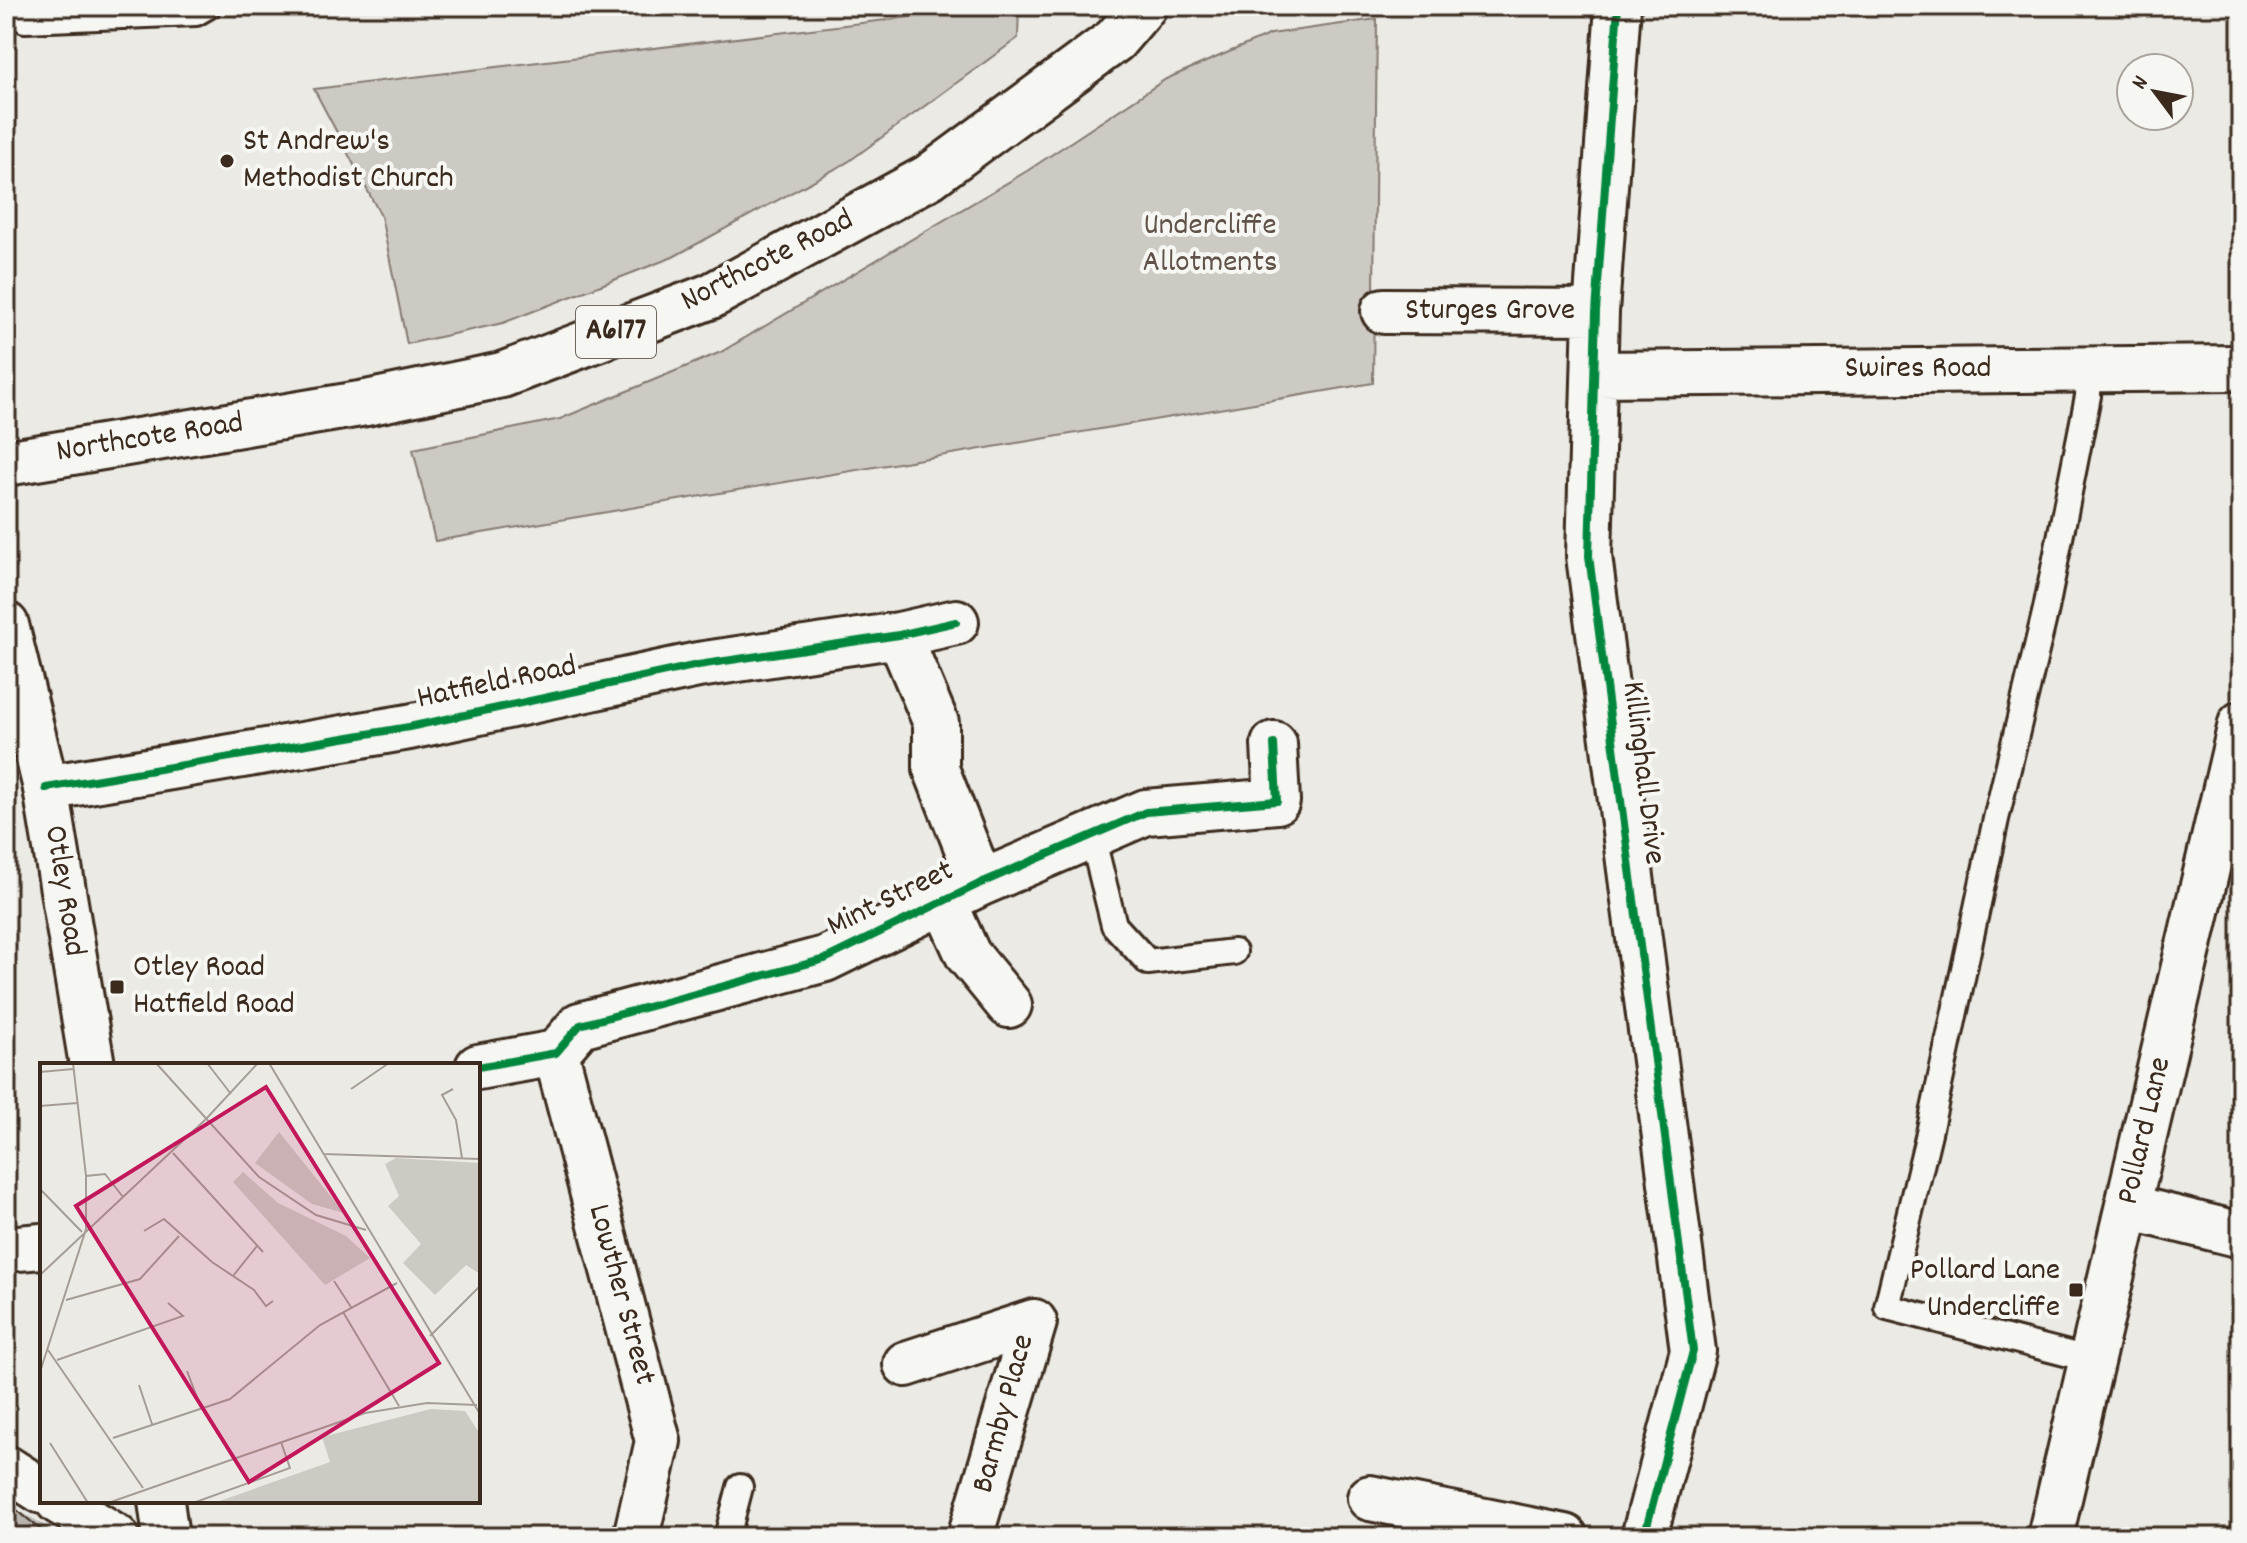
<svg xmlns="http://www.w3.org/2000/svg" width="2247" height="1543" font-family="Dekko,sans-serif">
<style>
.green{fill:#cdcac4;stroke:#847a71;stroke-width:2}
.shadow{fill:#0003}
.building{fill:#bab4ae;stroke:#3b2a1e;stroke-width:2}
.lines{fill:none;stroke-linecap:round;stroke-linejoin:round}
.service-casing{stroke:#3b2a1e;stroke-width:30}
.minor-casing{stroke:#3b2a1e;stroke-width:50}
.primary-casing{stroke:#3b2a1e;stroke-width:50}
.trunk-casing{stroke:#3b2a1e;stroke-width:50}
.service{stroke:#f6f6f2;stroke-width:24}
.minor{stroke:#f6f6f2;stroke-width:44}
.primary{stroke:#f6f6f2;stroke-width:44}
.trunk{stroke:#f6f6f2;stroke-width:44}
.cycleway-casing{stroke:#f6f6f2;stroke-width:13}
.cycleway{stroke:#00873e;stroke-width:8}
.poi-dot{fill:#3b2a1e;stroke:#f6f6f2;stroke-width:3}
.labels{text-anchor:middle;dominant-baseline:central;stroke-width:8;stroke-linejoin:round;paint-order:stroke}
.shield{fill:#f6f6f2;stroke:#73675e;stroke-width:2}
.shield-label{font-size:30px;font-weight:bold;fill:#3b2a1e}
.poi-label{font-size:32px;fill:#3b2a1e;stroke:#f6f6f2;text-anchor:start}
.park-label{font-size:32px;fill:#605248;stroke:#f6f6f2}
.street-label{font-size:32px;fill:#3b2a1e;stroke:#f6f6f2}
.inset-road{fill:none;stroke:#a59d95;stroke-width:2}
.view{fill:#c2185b;fill-opacity:0.15;stroke:#c2185b;stroke-width:4}
.inset-edge{fill:none;stroke:#3b2a1e;stroke-width:4}
</style>
<rect width="100%" height="100%" fill="#ebeae5"/>
<filter id="ink" filterUnits="userSpaceOnUse"><feTurbulence type="fractalNoise" baseFrequency=".0125" numOctaves="2"/><feDisplacementMap in="SourceGraphic" scale="16" xChannelSelector="R" yChannelSelector="G"/><feConvolveMatrix kernelMatrix="1 2 1 2 8 2 1 2 1" color-interpolation-filters="sRGB"/></filter>
<g filter="url(#ink)">
<path class="green" d="M1002,6H1019L1018,38L848,162L673,257L503,323L407,344L381,216L314,89Z
M1377,19L1373,383L435,541L413,449L560,419L721,352L1027,171L1166,79L1271,34Z"/>
<path class="shadow" d="M6,1503L42,1524L57,1537H6Z"/>
<path class="building" d="M6,1501L7,1502L50,1537H6Z"/>
<g class="lines">
<g class="service-casing">
<path id="service" d="M25,20L196,13L208,6
M2089,369L2088,396L2046,609L1996,819L1929,1133L1887,1307L2092,1360
M1092,836L1114,925L1148,962L1234,952
M727,1537L740,1487"/>
</g>
<g class="minor-casing">
<path id="minor" d="M1618,6L1596,312L1589,556L1693,1351L1644,1537
M1384,311L1596,312
M1595,374L2241,368
M899,635L936,723V769L981,883
M46,788L409,727L698,665L899,635L956,622
M944,902L968,955L1009,1005
M556,1053L658,1441L636,1537
M478,1067L556,1053L580,1025L825,959L981,883L1146,812L1277,801L1274,744
M2128,1207L2241,1235
M6,1249L42,1246
M906,1364L1034,1322L970,1537
M6,1468L42,1491
M1370,1498L1565,1537
M58,1501L116,1537
M2050,1537L2241,724"/>
</g>
<g class="primary-casing">
<path id="primary" d="M6,625L46,788L92,1065
M161,1501L166,1537"/>
</g>
<g class="trunk-casing">
<path id="trunk" d="M6,463L366,403L502,375L711,296L929,177L1115,40L1144,6"/>
</g>
<use href="#service" class="service"/>
<use href="#minor" class="minor"/>
<use href="#primary" class="primary"/>
<use href="#trunk" class="trunk"/>
<g class="cycleway-casing">
<path id="cycleway" d="M1618,6L1596,312L1589,556L1693,1351L1644,1537
M46,788L409,727L698,665L899,635L956,622
M478,1067L556,1053L580,1025L825,959L981,883L1146,812L1277,801L1274,744"/>
</g>
<use href="#cycleway" class="cycleway"/>
</g>
</g>
<g class="poi-dot">
<circle cx="227" cy="161" r="8"/>
<rect x="109" y="979" width="16" height="16" rx="4"/>
<rect x="2068" y="1282" width="16" height="16" rx="4"/>
</g>
<g class="labels">
<rect class="shield" x="576" y="306" width="80" height="52" rx="6"/>
<g class="shield-label">
<text x="616" y="332">A6177</text>
</g>
<g class="poi-label">
<text x="243" y="143">St Andrew's<tspan x="243" dy="37">Methodist Church</tspan></text>
<text x="133" y="969">Otley Road<tspan x="133" dy="37">Hatfield Road</tspan></text>
<text x="2060" y="1272" text-anchor="end">Pollard Lane<tspan x="2060" dy="37">Undercliffe</tspan></text>
</g>
<g class="park-label">
<text x="1210" y="227">Undercliffe<tspan x="1210" dy="37">Allotments</tspan></text>
</g>
<g class="street-label">
<text transform="translate(768 262) rotate(-27)">Northcote Road</text>
<text x="1490" y="312">Sturges Grove</text>
<text x="1918" y="370">Swires Road</text>
<text transform="translate(150 439) rotate(-9)">Northcote Road</text>
<text transform="translate(497 684) rotate(-12)">Hatfield Road</text>
<text transform="translate(1642 773) rotate(83)">Killinghall Drive</text>
<text transform="translate(63 891) rotate(81)">Otley Road</text>
<text transform="translate(891 900) rotate(-26)">Mint Street</text>
<text transform="translate(2146 1131) rotate(-77)">Pollard Lane</text>
<text transform="translate(620 1295) rotate(75)">Lowther Street</text>
<text transform="translate(1005 1414) rotate(-75)">Barmby Place</text>
</g>
</g>
<g transform="translate(40 1063)">
<rect width="440" height="440" fill="#ebeae5"/>
<path d="M239,69L304,150L272,141L215,100ZM356,95L440,100V211L426,202L395,232L363,200L381,181L348,143L359,133L345,101ZM203,109L238,140L306,173L330,195L285,222L193,119ZM391,346L425,348L440,371V440H174L290,399L282,374Z" fill="#cdcac4"/>
<path class="inset-road" d="M116,0L219,114L276,152L326,167M167,0L191,31M229,0L440,351M0,9L33,6M311,26L349,0M413,26L402,32L416,57L422,95M0,43L37,40M166,56L218,0M133,90L223,189M283,91L440,96M46,113L65,111L83,134M0,126L42,169M104,168L124,156L172,199L214,227L226,243L233,238M0,212L166,56M193,213L217,183M294,218L311,244M26,237L100,216L139,173M303,249L359,343M390,273L440,223M8,287L103,425M17,297L143,253L128,240M147,308L161,345M0,309L46,166V113L33,0M99,322L112,361M73,375L190,336L280,262L357,220M10,380L48,440M68,440L325,350L387,340L437,342M153,440L250,405L241,379"/>
<path class="view" d="M226,24L399,300L209,419L36,143Z"/>
<rect width="440" height="440" class="inset-edge"/>
</g>
<rect width="2247" height="1543" fill="none" stroke="#f6f6f2" stroke-width="32"/>
<rect x="16" y="16" width="2215" height="1511" fill="none" stroke="#3b2a1e" stroke-width="3" filter="url(#ink)"/>
<g transform="translate(2155 92) rotate(302)"><circle r="38" fill="#f6f6f2" stroke="#aba49d" stroke-width="2"/>
<path d="M0-6L14 30L0 20L-14 30Z" fill="#3b2a1e"/>
<text y="-12" font-size="22" font-weight="bold" text-anchor="middle" fill="#3b2a1e">N</text>
</g>
</svg>
